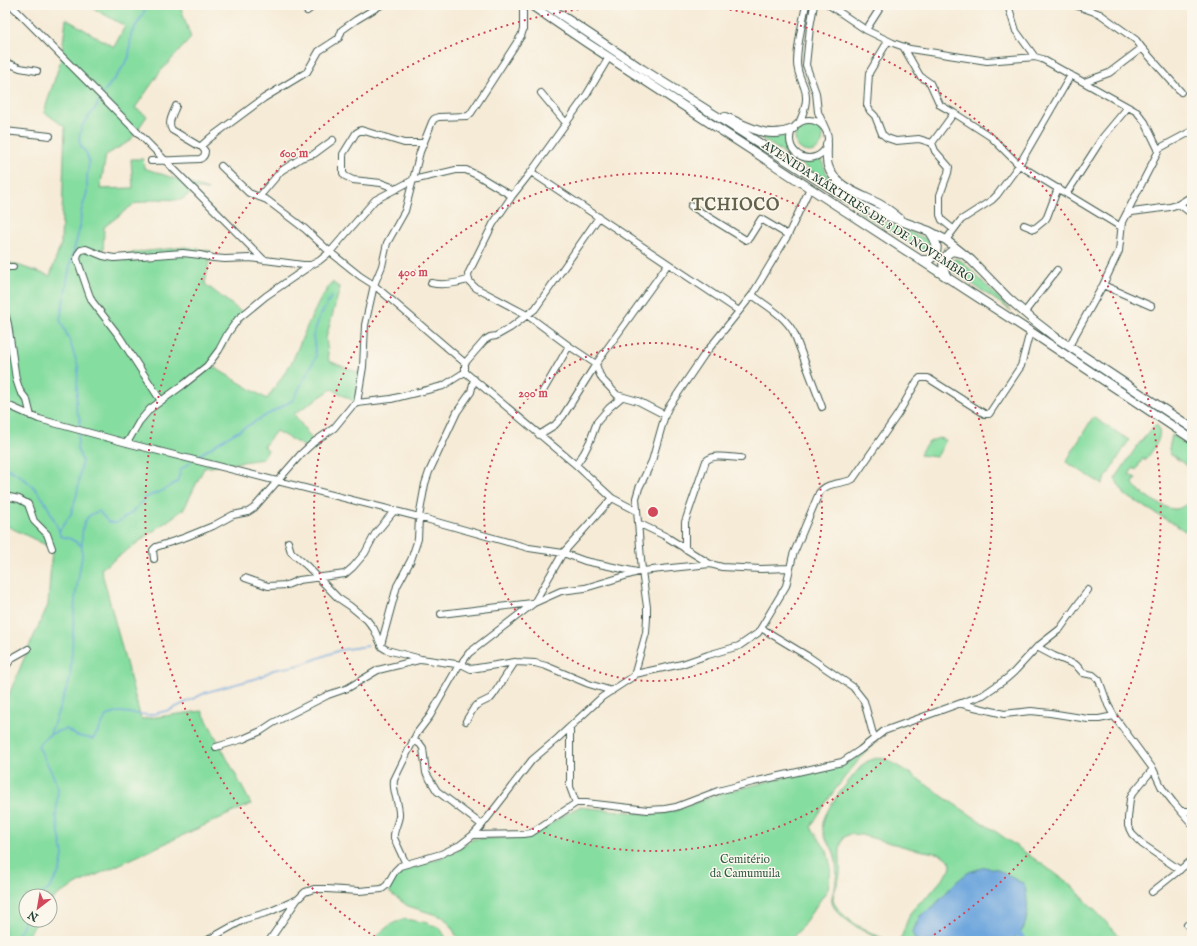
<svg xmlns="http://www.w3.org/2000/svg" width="1197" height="946" font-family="'IM FELL English',serif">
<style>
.green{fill:#86dda0;stroke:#528d6a}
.water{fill:#6da6dd;stroke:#467288}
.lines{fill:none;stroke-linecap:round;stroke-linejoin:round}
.stream{stroke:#6da6dd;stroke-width:1.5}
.canal{stroke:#6da6dd;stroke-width:6}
.minor-casing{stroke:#3f574c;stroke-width:8}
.major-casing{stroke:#3f574c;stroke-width:10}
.minor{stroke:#fff;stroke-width:6}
.major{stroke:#fff;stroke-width:8}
.ring{fill:none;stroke:#d1495b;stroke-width:2;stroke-dasharray:2 4}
.labels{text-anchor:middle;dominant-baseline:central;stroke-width:3;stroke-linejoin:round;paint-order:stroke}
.street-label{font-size:12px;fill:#1f3d34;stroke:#fbf7ec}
.park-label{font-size:12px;fill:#345d4a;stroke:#fbf7ec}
.district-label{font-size:16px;font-weight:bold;letter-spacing:1px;fill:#62624c;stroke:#fbf7ec}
.centre{fill:#d1495b;stroke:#fbf7ec;stroke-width:2}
.ring-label{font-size:12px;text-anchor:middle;font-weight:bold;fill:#d1495b;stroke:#fbf7ec;stroke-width:3;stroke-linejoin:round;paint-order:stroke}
</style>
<rect width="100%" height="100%" fill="#fbf7ec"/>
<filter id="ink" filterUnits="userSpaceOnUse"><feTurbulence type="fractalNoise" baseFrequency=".025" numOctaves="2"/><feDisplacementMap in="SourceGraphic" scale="8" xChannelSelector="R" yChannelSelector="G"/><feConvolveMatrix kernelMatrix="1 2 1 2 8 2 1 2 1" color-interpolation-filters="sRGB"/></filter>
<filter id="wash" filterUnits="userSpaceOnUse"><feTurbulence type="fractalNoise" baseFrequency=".012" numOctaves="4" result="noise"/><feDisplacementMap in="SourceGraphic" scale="16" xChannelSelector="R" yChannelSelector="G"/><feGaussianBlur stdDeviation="0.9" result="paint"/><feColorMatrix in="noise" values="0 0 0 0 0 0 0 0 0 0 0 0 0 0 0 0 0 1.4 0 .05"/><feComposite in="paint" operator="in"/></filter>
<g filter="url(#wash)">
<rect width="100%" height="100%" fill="#f6ebd7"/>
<path class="green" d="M90,5H155L158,8L160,5H180L191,38L160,72L135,108L147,116L130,141L106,155L100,189L133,188L131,159H143L144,168L208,190L197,189L181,200L156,199L134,204L104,227L103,256L185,247L211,251L205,284L244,314L212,366L267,399L292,362L309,322L320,300L332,282L340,288L326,338L329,361L362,374L357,403L332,389L294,414L314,442L307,448L276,431L264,446L268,450L262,459L204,468L184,509L101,569L141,719L202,711L251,804L81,882L56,896L50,904V896H26V920H39L23,941H5V704L28,649L48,605L52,548L5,525V261L50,276L61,244L65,127L44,112L61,60L66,19L114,47L125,26L89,6Z
M795 138a14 14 0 1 1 28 0a14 14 0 1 1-28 0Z
M755,134L773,138L786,135C789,148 792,162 809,162C814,161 818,159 822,160C827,178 832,182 847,192L822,178Z
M858,210L877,219L925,238L930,242L931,246L928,249H920L857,211Z
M955,259L960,260L967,266L1012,311L953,271L950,265L952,260Z
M1093,417L1129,440L1102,484L1066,462Z
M1156,424C1166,435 1152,451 1145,461L1143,458L1136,470L1133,468L1129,475L1136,478L1133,483C1135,491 1166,510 1175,509C1181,509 1186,504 1192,503V535L1125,495L1115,479L1137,446Z
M1172,435L1192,448V469L1170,454L1169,449Z
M940,438L946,440L938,455L936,457L920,455C923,445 930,440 940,438Z
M878,740C852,766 829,795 811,827L827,851L831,868L828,889L800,929L790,941H459L451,926L443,917L408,906L390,893V887L395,877L400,871L440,858L458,850L473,839L525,837L535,834L566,814L579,807L649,814L664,813L677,810L718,794L806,772L843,765L856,758Z
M880,757L886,759L914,776L942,796L992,829L1070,884L1124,941H1011C1015,937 1022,933 1024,927C1026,918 1026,892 1024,884L996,869L956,882L934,906L920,916L914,939L916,941H900L910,913L918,904L928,896L950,870L951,866L950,861L941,854L913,849L861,835L850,834L844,837C837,850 841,860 840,873C839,883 833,891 833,901C843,921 870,933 890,941C876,941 834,916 832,902C831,896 834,892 835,887C837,877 837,866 835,856C832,844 820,836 823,823C826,806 851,779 862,765L868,761Z
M403,919L424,922L440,928L448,941H370L390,925Z"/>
<path class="water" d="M985,867L996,869L1024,884C1028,896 1029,915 1024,927C1021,933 1015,937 1011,941H916L912,933L920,916L934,906L956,882L969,872Z"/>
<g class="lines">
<path class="stream" d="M102,94L119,73L129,57L131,34L142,16L147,5
M79,427L80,419L76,409L78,366L69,339L60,320L70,265L80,227L81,212L87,192V177L89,162L86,152L81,147L79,139L82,126L97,106L100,98
M195,458L221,441L293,400L316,357L313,336L319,318L331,297
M5,467C38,485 45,498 59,531
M82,545C82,529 81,516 99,511L108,522L117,523L131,513L147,497L164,490L177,482L181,469L191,462
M50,734L70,679L75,598L82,556V546L71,539L60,536L59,531L71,514L77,494L82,460L77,449L79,431
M40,896L49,889L60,871L63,855L56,816L58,788L52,773L38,746C45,735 54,732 66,729L77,736L93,739L99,730L106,716L120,712L149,715L170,710L207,692L258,678L273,670L300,665L340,650L368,646
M9,941C22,933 23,927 26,913"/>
<path class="canal" d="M1019,934L1025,941"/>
</g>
</g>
<g filter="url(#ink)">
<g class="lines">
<g class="minor-casing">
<path id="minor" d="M11,5L264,260
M814,5L810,27L806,65L816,93L818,112L826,130
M829,5L866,30L893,43L910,49L987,61L1035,57L1042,59L1137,112L1145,122L1158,149V152L1122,222L1119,251L1103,285L1069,346
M1008,5L1016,31L1035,57
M1075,5L1100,14L1136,40L1142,48L1181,92
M307,11L315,5
M866,30L882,5
M888,41L869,73L867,105L870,111L875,116L882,134L887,138L896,141L919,139L932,143L935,151L949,167L948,173L940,195V215L942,220L953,229
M904,48L920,76L930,83L940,105L954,113L991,137L1019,165L1121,227
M609,57L587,94L531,172L512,196L493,224L468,274C468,281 471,284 476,288L527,315L569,346L596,364L599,373L602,379L617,395L638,401L665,415
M5,62L20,68L37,71
M1084,82L1109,73L1142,48
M541,93L566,123
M790 139a19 19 0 1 1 38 0a19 19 0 1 1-38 0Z
M799,123C804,112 809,99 804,87C801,79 797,72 797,63C797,44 802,24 806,5
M5,131L50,136
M932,143L954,113
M201,146L210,138L264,98L307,72L319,51L339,38L342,30L356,20L381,5
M1158,149L1192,131
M151,161L200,159C204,157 205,155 205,151L201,146H199L172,130C167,123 173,114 176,106
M221,166L249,193L267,200L305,229L330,252L360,276L374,285L465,363
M531,172L739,311
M397,189L381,183L353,180L345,176L343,173V154L356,133L361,130L404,143H424
M1067,193L1103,137L1128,107
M259,197L281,171L301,158L314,154L333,140
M1179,204L1192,214
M691,206L746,240L749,238L761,219L788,235
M1127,215L1132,212L1170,207L1179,204L1192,196
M1024,225L1034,229L1045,220L1047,217L1058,188
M946,240L961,220L992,200L997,195L1019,165L1071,75
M5,267H13
M431,283C443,286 457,283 468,280
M1103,285L1151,306
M752,295C767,306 785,316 794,333L822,407
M5,313L8,324L16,379L20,391L27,400L31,416
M1024,313L1057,270
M465,372L576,465L612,498L637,511
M543,391L569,346
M161,401L119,336L92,301L89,294L77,259L78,254L81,250L86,249L103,256L114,258L183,253L200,255L213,258L225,259L250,258L303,265H311L319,261L330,252L375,200L413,180L456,170H466L477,175L512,196
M357,403L363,367L365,325L374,285L382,266L387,243L405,211L420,152L432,122L434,119L438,117L468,116L471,113L521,36L523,30V5
M5,404L39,419L127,443L419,517L529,548L563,553L585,561L637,572
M539,435L555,425L563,416L596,364L668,264
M127,443L139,422L150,409L183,385L207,366L219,350L228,333L238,319L266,296L310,266
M576,465L584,453L590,441L597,422L609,408L622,397
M5,496L19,499L28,504L34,521L47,534L52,548
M638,523L665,536L710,564L722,567L761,569L789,568
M288,542L291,552L307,566L338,598L350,606L367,620L374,629L382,647L387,650L421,659L463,665L471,669L515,662L535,663L546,666L589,684L612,691
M685,549V522L706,461C714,453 730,458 741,458
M154,559L153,550L156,547L186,537L213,526L233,515L248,512L254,508L301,454L314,442L334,428L352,406L357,403L391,399L443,386L465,372V363L485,340L490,337L496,336L510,328L535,309L599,217
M245,578L268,586L287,585L299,580L345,574L353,567L365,553L375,534L394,511
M534,603L563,553L612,498
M441,614L532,603
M761,628L809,657L853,687L864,701L874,738
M381,645L397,586L411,560L418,539L419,517L425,484L429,472L457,412L471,392L474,379
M1037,647L1054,656L1076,665L1083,673L1093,675L1099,680L1108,705L1114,716L1153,769L1162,788L1173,802L1192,824
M463,665V661L469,653L534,603L561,591L585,588L642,571L710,564
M5,668L12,658L28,649
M635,674L682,664L708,655L739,646L758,633L786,586L793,555L819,493C828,481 841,485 853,479L898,414L917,381L920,378H928L985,414H989L1021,366L1028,339L1031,332
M962,704L1004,714L1031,711L1050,713L1088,719H1099L1114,716
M466,721L475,706L491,698L494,694L515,662
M570,727V787L576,803
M413,740L420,744L423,748L426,773L437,791L482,825
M216,747L243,739L261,731L273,723L328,695L348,688L378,670L419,660
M1153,769L1132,794L1130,799L1128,818V826L1132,834L1142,844L1180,870
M1181,811H1192
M473,835L524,834L531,833L576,803H586L648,810L665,809L676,807L718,791L753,782L842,762L860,750L884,731L983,695L1006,679L1014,672L1037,647L1060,629L1088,590
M406,864L394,838C393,831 398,824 399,816C400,804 392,792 394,780L417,733L430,716L459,665
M1152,892L1192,860
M1187,925L1192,929
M206,941L245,919L269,912L296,900
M269,941L297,900L305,892L314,889H327L359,891L382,889L387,885L395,871L400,866L441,854L460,845L473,835L482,825L532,760L558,738L602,697L634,676L646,633L647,618V607L642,571L636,498L639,488L652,461L665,415L668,408L704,355L752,295L788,235L810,188"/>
</g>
<g class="major-casing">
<path id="major" d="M531,5L587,43L1031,332L1192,439
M546,5L642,69L843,196L873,211L929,231L946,240L971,260L1008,298L1033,320L1055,337L1192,428
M725,117C748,126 767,140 793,129
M827,144C827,151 826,159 828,166C835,188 863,195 881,205C888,209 894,214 899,218
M920,260H929C941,252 937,242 930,232
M947,277C941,267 942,257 952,251L962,253"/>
</g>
<use href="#minor" class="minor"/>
<use href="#major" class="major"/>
</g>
</g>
<g class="ring">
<circle cx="653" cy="512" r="169"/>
<circle cx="653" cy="512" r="339"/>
<path d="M380 940A508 508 0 0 1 618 5M688 5A508 508 0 0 1 926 940"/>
</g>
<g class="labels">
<g class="street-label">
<text transform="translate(868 212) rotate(33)">AVENIDA MÁRTIRES DE 8 DE NOVEMBRO</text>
</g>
<g class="park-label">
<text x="745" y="859">Cemitério<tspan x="745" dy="14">da Camumuila</tspan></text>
</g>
<g class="district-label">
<text x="736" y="206">TCHIOCO</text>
</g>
</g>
<circle cx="653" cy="512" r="6" class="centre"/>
<g class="ring-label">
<text x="294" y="157">600 m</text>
<text x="413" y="276">400 m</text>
<text x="533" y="397">200 m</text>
</g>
<rect width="1197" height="946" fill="none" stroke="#fbf7ec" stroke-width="20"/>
<g transform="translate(38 908) rotate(211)"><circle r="19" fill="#fbf7ec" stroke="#a3ada2"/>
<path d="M0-3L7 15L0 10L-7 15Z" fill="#d1495b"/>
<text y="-6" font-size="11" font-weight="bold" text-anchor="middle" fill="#1f3d34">N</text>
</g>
</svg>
